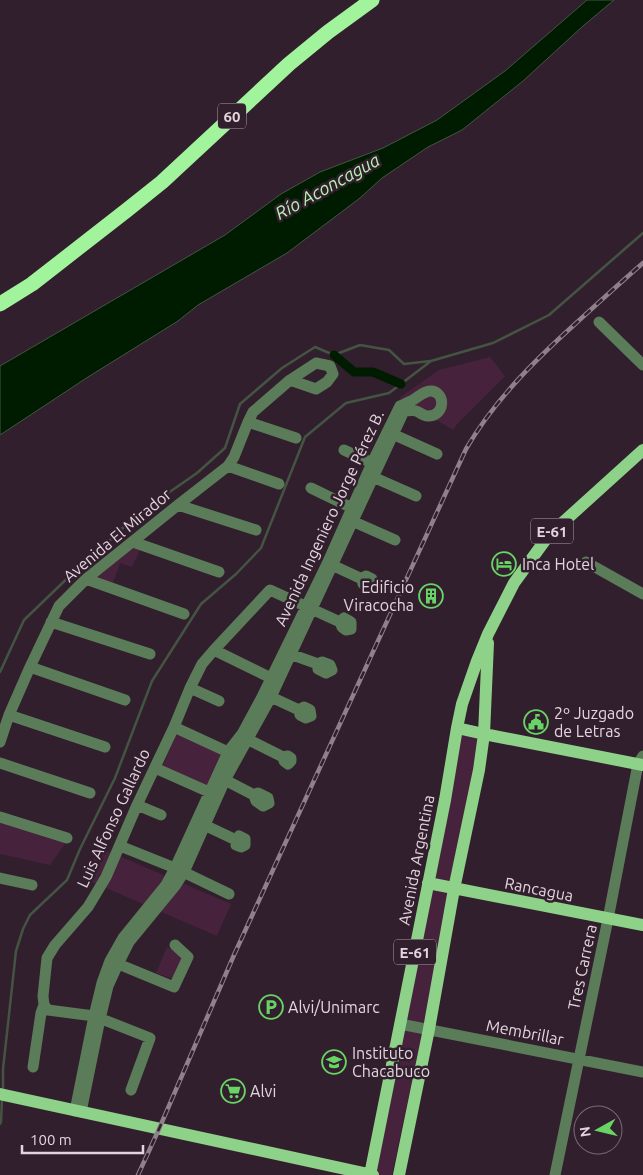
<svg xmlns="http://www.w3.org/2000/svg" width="643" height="1175" font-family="Ubuntu,sans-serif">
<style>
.green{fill:#46223d}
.water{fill:#001c00;stroke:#445443}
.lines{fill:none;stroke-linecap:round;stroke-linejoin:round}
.stream{stroke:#445443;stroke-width:2.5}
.canal{stroke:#001c00;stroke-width:9}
.minor{stroke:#5b7c59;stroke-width:11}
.major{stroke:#8ed289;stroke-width:12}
.highway{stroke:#a1f49c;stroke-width:15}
.rail-casing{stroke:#90808b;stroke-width:4.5}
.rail{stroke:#321f2d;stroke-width:2.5;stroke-dasharray:8;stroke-linecap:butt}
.labels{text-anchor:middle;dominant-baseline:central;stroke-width:5;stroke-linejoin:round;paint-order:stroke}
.shield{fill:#321f2d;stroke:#ae9ea9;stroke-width:1}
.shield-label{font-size:15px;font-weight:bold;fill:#e3d5de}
.street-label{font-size:16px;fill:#e3d5de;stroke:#321f2d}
.poi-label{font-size:16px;fill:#e3d5de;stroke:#321f2d;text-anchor:start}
.water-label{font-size:18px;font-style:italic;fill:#b3f4af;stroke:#321f2d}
</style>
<rect width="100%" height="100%" fill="#321f2d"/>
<path class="green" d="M490,357L505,376L458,423L453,430L399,398L439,370Z
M134,546L141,548L132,567L120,563L113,583L96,578Z
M177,733L223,753L207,789L162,767Z
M461,735L482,737L477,773L392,1175H371Z
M0,820L67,841L50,865L0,854Z
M98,847L231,904L217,936L85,879Z
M167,947L182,955L184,959L173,979L156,973Z"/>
<path class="water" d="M587,0H614L583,26L523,81L462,130L428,147L382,178L360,198L287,253L198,305L178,321L88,377L0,435V366L225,235L281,194L320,172L383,148L437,120L505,71Z"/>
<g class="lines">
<path class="stream" d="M0,672L24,620L78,568L106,544L135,516L197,473L225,448L240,404L282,368L315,347L334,355L360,345L389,350L404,364L430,361
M3,1090V1069L16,951L23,929L30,915L67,880L80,849L115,778L152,681L201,604L236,574L261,548L305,437L346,403L389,393L431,361L493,343L549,315L643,233
M0,1124L1,1122L2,1098"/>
<path class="canal" d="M334,355L354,372H373L401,384"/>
<path class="minor" d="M599,322L643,365
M248,422L296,438
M388,432L437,454
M344,450L372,463
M228,466L279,484
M373,477L416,496
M311,488L352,508V521L395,540
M178,505L256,530
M133,542L219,572
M586,562L643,594
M332,565L362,579L363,584L369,587L373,584L372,579L366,576L362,579
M86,579L184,614
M51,622L150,654
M214,650L277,681
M290,654L318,664V669L326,673L332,670L330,665L322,662L318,664
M30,667L125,700
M190,688L219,701
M271,697L299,710L300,715L306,718L311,716L310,710L304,707L299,710
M9,715L105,747
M174,727L228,752
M241,735L247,739L283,757L284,761L288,764L291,761V758L288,756L283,757
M0,742L9,715L30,667L59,606L86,579L178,505L228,466L234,457L248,422L253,412L290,380L316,363L330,366L333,374L327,382L316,389L290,380
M0,763L90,793
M155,768L209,792
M225,780L254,795L256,801L263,806L269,803L268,798L258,793L254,795
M137,805L161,815
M0,817L67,838
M200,823L236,840V845L241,847L245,845V839L239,836L236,840
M120,846L175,868L229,894
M0,878L32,885
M111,961L174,987L188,957L175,945
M400,1024L643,1072
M33,1067L41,1013L44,1005
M131,1090L150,1038L94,1016L48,1010L44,1005L43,996L47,958L55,945L88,907L106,877L137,805L174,727L190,688L202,664L214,650L270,590L340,622L342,627L346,630L351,629V622L344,618L340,622
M75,1111L94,1016L102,983L110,961L123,938L166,885L175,868L228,752L242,734L262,697L327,564L372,463L400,406C404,404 407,403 411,401C418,398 424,390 432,391C444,393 445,410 434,415C425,418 423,414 416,411C412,410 408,411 404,411L271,697L225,780L184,872L175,886L129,942L118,964L108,986L100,1019L81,1112
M555,1175L608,919L638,764L643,756"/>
<path class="major" d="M457,728L484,734L643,765
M428,883L643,925
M0,1094L373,1175
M370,1175L445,800L457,728L462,704L477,661L488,634L514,583L549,535L643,450
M399,1175L429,1029L454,889L479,770L484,734L488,643"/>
<path class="highway" d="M0,304L32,284L127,210L162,182L289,64L328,32L372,0"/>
<g class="rail-casing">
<path id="rail" d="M138,1175L159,1129L234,955L466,449C494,401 533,362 574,325C597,304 620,283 643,263"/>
</g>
<use href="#rail" class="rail"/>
</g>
<defs>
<g id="hotel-ring" transform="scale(1.25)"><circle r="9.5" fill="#321f2d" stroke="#68d465" stroke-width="1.5"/><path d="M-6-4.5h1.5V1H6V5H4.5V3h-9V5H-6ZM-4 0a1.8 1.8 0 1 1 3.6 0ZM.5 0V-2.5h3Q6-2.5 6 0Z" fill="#68d465"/></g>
<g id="building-ring" transform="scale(1.25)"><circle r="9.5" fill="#321f2d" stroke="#68d465" stroke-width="1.5"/><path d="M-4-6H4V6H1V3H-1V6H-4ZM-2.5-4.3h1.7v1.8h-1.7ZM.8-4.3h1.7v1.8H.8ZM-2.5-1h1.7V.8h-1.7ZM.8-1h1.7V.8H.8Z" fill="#68d465"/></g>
<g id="civic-ring" transform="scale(1.25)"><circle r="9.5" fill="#321f2d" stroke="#68d465" stroke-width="1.5"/><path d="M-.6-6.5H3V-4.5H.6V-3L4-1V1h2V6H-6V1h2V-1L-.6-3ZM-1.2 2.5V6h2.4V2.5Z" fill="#68d465"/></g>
<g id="parking-ring" transform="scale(1.25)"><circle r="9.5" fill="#321f2d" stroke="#68d465" stroke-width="1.5"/><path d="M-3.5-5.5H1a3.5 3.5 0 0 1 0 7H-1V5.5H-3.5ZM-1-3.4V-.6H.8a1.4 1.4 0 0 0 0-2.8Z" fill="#68d465"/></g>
<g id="school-ring" transform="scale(1.25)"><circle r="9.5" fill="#321f2d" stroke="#68d465" stroke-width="1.5"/><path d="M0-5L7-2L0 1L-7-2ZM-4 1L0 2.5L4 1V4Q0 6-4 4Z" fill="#68d465"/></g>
<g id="supermarket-ring" transform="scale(1.25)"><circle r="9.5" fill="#321f2d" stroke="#68d465" stroke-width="1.5"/><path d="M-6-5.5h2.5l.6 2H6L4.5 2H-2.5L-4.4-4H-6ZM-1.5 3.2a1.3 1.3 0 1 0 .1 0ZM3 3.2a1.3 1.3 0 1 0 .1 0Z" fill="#68d465"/></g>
</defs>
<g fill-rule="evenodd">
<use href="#hotel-ring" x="504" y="564"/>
<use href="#building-ring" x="431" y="596"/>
<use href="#civic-ring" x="536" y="722"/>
<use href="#parking-ring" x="271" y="1007"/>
<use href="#school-ring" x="334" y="1062"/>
<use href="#supermarket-ring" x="233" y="1091"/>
</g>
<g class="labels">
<g class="shield">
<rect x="218" y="103.5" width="28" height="25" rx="4"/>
<rect x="531" y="518.5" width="42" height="25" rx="4"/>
<rect x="394" y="939.5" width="42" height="25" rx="4"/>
</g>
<g class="shield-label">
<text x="232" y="116">60</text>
<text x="552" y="531">E-61</text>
<text x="415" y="952">E-61</text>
</g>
<g class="street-label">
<text transform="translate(329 518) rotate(-65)">Avenida Ingeniero Jorge Pérez B.</text>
<text transform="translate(117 535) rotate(-40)">Avenida El Mirador</text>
<text transform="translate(113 818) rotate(-65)">Luis Alfonso Gallardo</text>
<text transform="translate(416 860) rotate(-79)">Avenida Argentina</text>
<text transform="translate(539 889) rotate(11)">Rancagua</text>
<text transform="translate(582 967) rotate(-78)">Tres Carrera</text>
<text transform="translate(525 1032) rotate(11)">Membrillar</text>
</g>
<g class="poi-label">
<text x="522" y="564">Inca Hotel</text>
<text x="414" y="587" text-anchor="end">Edificio<tspan x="414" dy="18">Viracocha</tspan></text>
<text x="554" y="713">2º Juzgado<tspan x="554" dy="18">de Letras</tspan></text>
<text x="288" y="1007">Alvi/Unimarc</text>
<text x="352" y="1053">Instituto<tspan x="352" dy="18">Chacabuco</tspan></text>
<text x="250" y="1091">Alvi</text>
</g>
<g class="water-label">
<text transform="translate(327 186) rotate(-29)">Río Aconcagua</text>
</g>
</g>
<g transform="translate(598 1130) rotate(262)"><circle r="24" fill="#321f2d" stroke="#796874"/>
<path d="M0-4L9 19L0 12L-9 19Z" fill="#68d465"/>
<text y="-8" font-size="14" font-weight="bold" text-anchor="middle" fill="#e3d5de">N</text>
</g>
<path d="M22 1145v8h121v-8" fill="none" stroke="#e3d5de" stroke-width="2.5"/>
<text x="30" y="1145" font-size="15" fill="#e3d5de" stroke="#321f2d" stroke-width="4" paint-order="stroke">100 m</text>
</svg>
